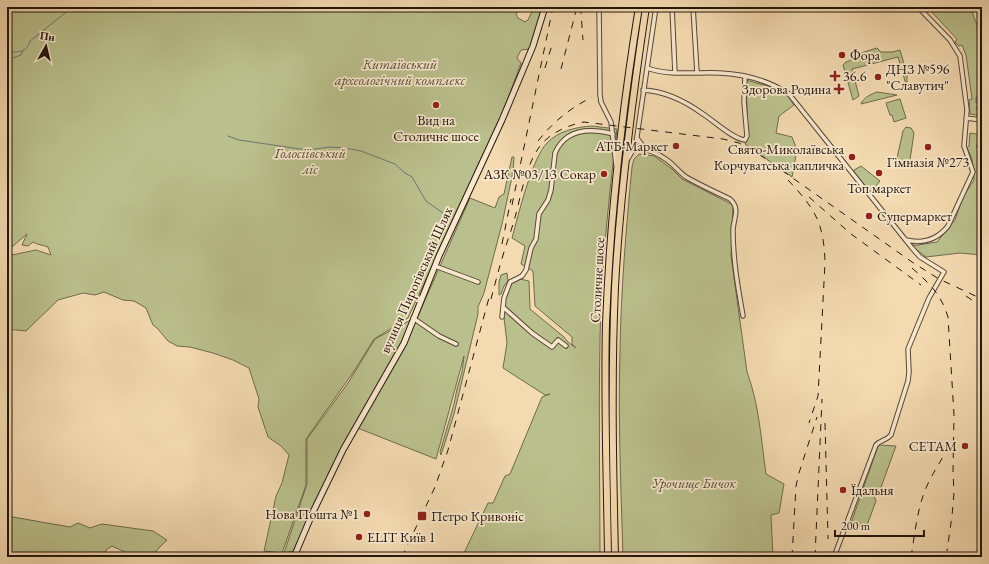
<svg xmlns="http://www.w3.org/2000/svg" width="989" height="564" font-family="'EB Garamond',serif">
<style>
.green{fill:#bac08d;stroke:#6e6b4d}
.water{fill:#9eb9b4;stroke:#6c7871}
.lines{fill:none;stroke-linecap:round;stroke-linejoin:round}
.stream{stroke:#6c7871;stroke-width:1}
.street-casing{stroke:#564736;stroke-width:5.5}
.secondary-casing{stroke:#22160d;stroke-width:7}
.highway-casing{stroke:#22160d;stroke-width:8}
.street{stroke:#f8e7cc;stroke-width:3.5}
.secondary{stroke:#f8e7cc;stroke-width:5}
.highway{stroke:#f4dab1;stroke-width:6}
.rail{stroke:#22160d;stroke-width:1;stroke-dasharray:7 7;stroke-linecap:butt}
.poi-dot{fill:#8f2418;stroke:#f8e7cc;stroke-width:1.5}
.labels{text-anchor:middle;dominant-baseline:central;stroke-width:3.5;stroke-linejoin:round;paint-order:stroke}
.poi-label{font-size:14px;fill:#22160d;stroke:#f8e7cc;text-anchor:start}
.park-label{font-size:14px;font-style:italic;fill:#504933;stroke:#f8e7cc}
.street-label{font-size:14px;fill:#22160d;stroke:#f8e7cc}
</style>
<rect width="100%" height="100%" fill="#f4dab1"/>
<filter id="stains"><feTurbulence type="fractalNoise" baseFrequency=".005" numOctaves="4"/><feColorMatrix values="0 0 0 0 .2 0 0 0 0 .09 0 0 0 0 .02 0 0 0 .5 -.17"/></filter>
<radialGradient id="worn" r=".72"><stop offset=".6" stop-color="#630" stop-opacity="0"/><stop offset="1" stop-color="#630" stop-opacity=".3"/></radialGradient>
<path class="green" d="M7,7H517L519,9L516,14L518,18L525,22L528,20L534,7H543L535,37L529,49L521,50L517,58L521,63L501,118L408,318L374,339L354,371L306,439V485L282,553L264,551L276,496L282,483L289,455L281,446L268,437L258,407L259,399L249,368L233,360L213,353L190,347L177,346L168,341L157,328L153,325L146,308L134,301L123,300L104,292L95,295L83,293L58,300L26,331L7,329V256L36,250L51,255L48,247C43,245 38,245 33,242L28,246L22,245L27,234L7,251Z
M927,7H970L979,30L982,32V115L980,114L977,115L970,114L969,100L972,99L966,55L962,45L959,46L955,42L957,39Z
M877,48L881,52H892L900,50L907,74V88L898,57L852,69L859,96L853,100L843,65L846,62L854,59V55Z
M746,80L764,85L788,96L794,105L779,116L776,133L792,137L797,150L792,177L745,144L748,138Z
M877,92L897,95L861,104C863,98 871,94 877,92Z
M900,99L906,118L894,122L892,115H890L886,103Z
M592,126L617,129C610,187 604,245 601,303C598,388 600,473 600,557H462L488,503H493L505,476L510,474L542,397L550,394L545,395L503,368L507,343L502,301L511,281L520,279L529,281L530,309L564,337L568,342L576,348L572,344V337L535,306L533,271L521,264L525,246L512,238C518,216 532,158 547,143C558,131 576,127 592,126Z
M906,127L911,128L914,133L910,160C907,164 904,165 900,163L897,158L903,131Z
M970,133L982,135V147L976,146L982,154V255L960,253L926,257L912,246L937,242L955,220L963,197L974,180L972,159L967,148L969,146Z
M639,154L654,156L672,169L682,179L733,205L731,256L747,372C759,404 761,439 766,474L784,484L779,513L771,515L773,557H623C621,489 618,420 620,351C621,290 626,229 632,167L634,159Z
M512,157H514L513,172L502,224L484,293L478,307V314L454,414L441,455L440,452L454,404L457,389L462,372L464,356L436,459L355,427L342,449L293,551L284,553L307,484V439L348,383L375,339L418,316L470,198L495,208L499,197L504,194Z
M861,166L880,181L875,187L878,191L870,192L854,172V170Z
M507,273L508,281L504,286L501,294L499,295V282L501,275Z
M880,445L896,446L880,490L876,493L863,489L878,446Z
M862,492L874,496L876,501L866,528L851,523Z
M7,516L70,527L78,523L90,528L102,524L153,531L167,540L150,557H124L125,552L112,546L106,550L105,556L103,557H7Z"/>
<path class="water" d="M982,87V115L976,109L978,105L976,103V97L979,96L980,88Z"/>
<g class="lines">
<path class="stream" d="M7,47L10,48L11,52C20,52 27,52 30,41L65,13L70,7
M7,60L21,55L23,51
M228,136L239,140L307,150L330,147L345,148L361,151L395,164L405,173L412,177L426,201L443,213"/>
<g class="street-casing">
<path id="street" d="M599,7L600,95L601,102L611,122L616,165
M672,7L675,73
M693,7L697,73
M853,8L857,7
M647,68C670,76 695,72 720,73C744,74 769,81 789,94L912,248L920,257L944,272L929,298L908,349L909,372L908,381L891,435C886,441 880,440 876,445L834,557
M643,90C665,91 685,101 703,114C714,121 733,139 745,140L747,136L744,102L745,76
M966,118L982,120
M637,138L645,149
M633,150C643,146 659,154 667,160C674,165 679,172 686,177C700,185 715,192 730,199C741,209 733,219 733,231C733,260 738,288 743,316
M627,160L633,150L636,143L656,7
M906,240C923,244 937,240 948,226L973,172L964,146L967,110L960,56L950,40L918,7
M435,266L478,282
M502,317L503,307
M413,318L439,336L456,344
M566,346L558,340L552,347L532,333L503,307L504,298L510,282L522,276L526,270L531,248L536,239L539,214L548,200L551,190L555,153C566,128 590,128 613,134"/>
</g>
<g class="secondary-casing">
<path id="secondary" d="M294,557L313,512L343,450L404,343L439,256L502,120L533,46L545,7"/>
</g>
<g class="highway-casing">
<path id="highway" d="M608,557C607,479 604,401 606,324C610,218 622,111 639,7
M615,557C613,467 611,377 615,287C620,193 632,100 646,7"/>
</g>
<use href="#street" class="street"/>
<use href="#secondary" class="secondary"/>
<use href="#highway" class="highway"/>
<path class="rail" d="M582,7L581,13L583,40
M545,68L552,45
M561,69L577,7
M538,141C554,121 569,109 592,97
M788,180C815,209 824,222 825,263L818,396L809,423
M809,197L851,234L921,285
M512,205L553,7
M502,244L511,199
M912,268C930,284 941,294 948,317L954,415L953,471L954,493L952,516L947,551
M966,296L982,307
M491,299C495,284 499,268 504,252C507,242 511,231 514,221C521,197 525,166 540,146C550,133 568,125 584,122L723,139L739,143L760,155L912,262L939,279L982,299
M825,423L828,539
M402,557L435,487L448,450L490,294
M792,557L796,486L799,473L817,417
M815,557L822,399
M911,557C915,534 917,509 926,488C933,471 945,457 951,439"/>
</g>
<g class="poi-dot">
<circle cx="842" cy="55" r="4"/>
<path d="M833 70h4v4h4v4h-4v4h-4v-4h-4v-4h4z"/>
<circle cx="878" cy="77" r="4"/>
<path d="M837 83h4v4h4v4h-4v4h-4v-4h-4v-4h4z"/>
<circle cx="436" cy="105" r="4"/>
<circle cx="676" cy="146" r="4"/>
<circle cx="928" cy="147" r="4"/>
<circle cx="852" cy="157" r="4"/>
<circle cx="879" cy="173" r="4"/>
<circle cx="604" cy="174" r="4"/>
<circle cx="869" cy="216" r="4"/>
<circle cx="965" cy="446" r="4"/>
<circle cx="843" cy="490" r="4"/>
<circle cx="367" cy="514" r="4"/>
<rect x="417" y="511" width="10" height="10" rx="2"/>
<circle cx="359" cy="537" r="4"/>
</g>
<g class="labels">
<g class="poi-label">
<text x="850" y="55">Фора</text>
<text x="886" y="69">ДНЗ №596<tspan x="886" dy="16">"Славутич"</tspan></text>
<text x="843" y="76">36.6</text>
<text x="831" y="89" text-anchor="end">Здорова Родина</text>
<text x="436" y="120" text-anchor="middle">Вид на<tspan x="436" dy="16">Столичне шосе</tspan></text>
<text x="668" y="146" text-anchor="end">АТБ-Маркет</text>
<text x="844" y="149" text-anchor="end">Свято-Миколаївська<tspan x="844" dy="16">Корчуватська капличка</tspan></text>
<text x="928" y="162" text-anchor="middle">Гімназія №273</text>
<text x="596" y="174" text-anchor="end">АЗК №03/13 Сокар</text>
<text x="879" y="188" text-anchor="middle">Топ маркет</text>
<text x="877" y="216">Супермаркет</text>
<text x="957" y="446" text-anchor="end">СЕТАМ</text>
<text x="851" y="490">Їдальня</text>
<text x="359" y="514" text-anchor="end">Нова Пошта №1</text>
<text x="431" y="516">Петро Кривоніс</text>
<text x="367" y="537">ELIT Київ 1</text>
</g>
<g class="park-label">
<text x="400" y="64">Китаївський<tspan x="400" dy="16">археологічний комплекс</tspan></text>
<text x="310" y="153">Голосіївський<tspan x="310" dy="16">ліс</tspan></text>
<text x="694" y="483">Урочище Бичок</text>
</g>
<g class="street-label">
<text transform="translate(416 280) rotate(-66)">вулиця Пирогівський Шлях</text>
<text transform="translate(597 280) rotate(-87)">Столичне шосе</text>
</g>
</g>
<rect width="989" height="564" fill="none" stroke="#f4dab1" stroke-width="24"/>
<rect x="8" y="8" width="973" height="548" fill="none" stroke="#22160d" stroke-width="2"/>
<rect x="12" y="12" width="965" height="540" fill="none" stroke="#22160d"/>
<g transform="translate(46 46) rotate(8)" stroke="#f8e7cc" stroke-width="3" paint-order="stroke">
<path d="M0-3L7 15L0 10L-7 15Z" fill="#22160d"/>
<text y="-6" font-size="11" font-weight="bold" text-anchor="middle" fill="#22160d">Пн</text>
</g>
<path d="M835 530v6h89v-6" fill="none" stroke="#22160d" stroke-width="2"/>
<text x="841" y="530" font-size="12" fill="#22160d" stroke="#f8e7cc" stroke-width="3" paint-order="stroke">200 m</text>
<rect width="100%" height="100%" filter="url(#stains)"/>
<rect width="100%" height="100%" fill="url(#worn)"/>
</svg>
